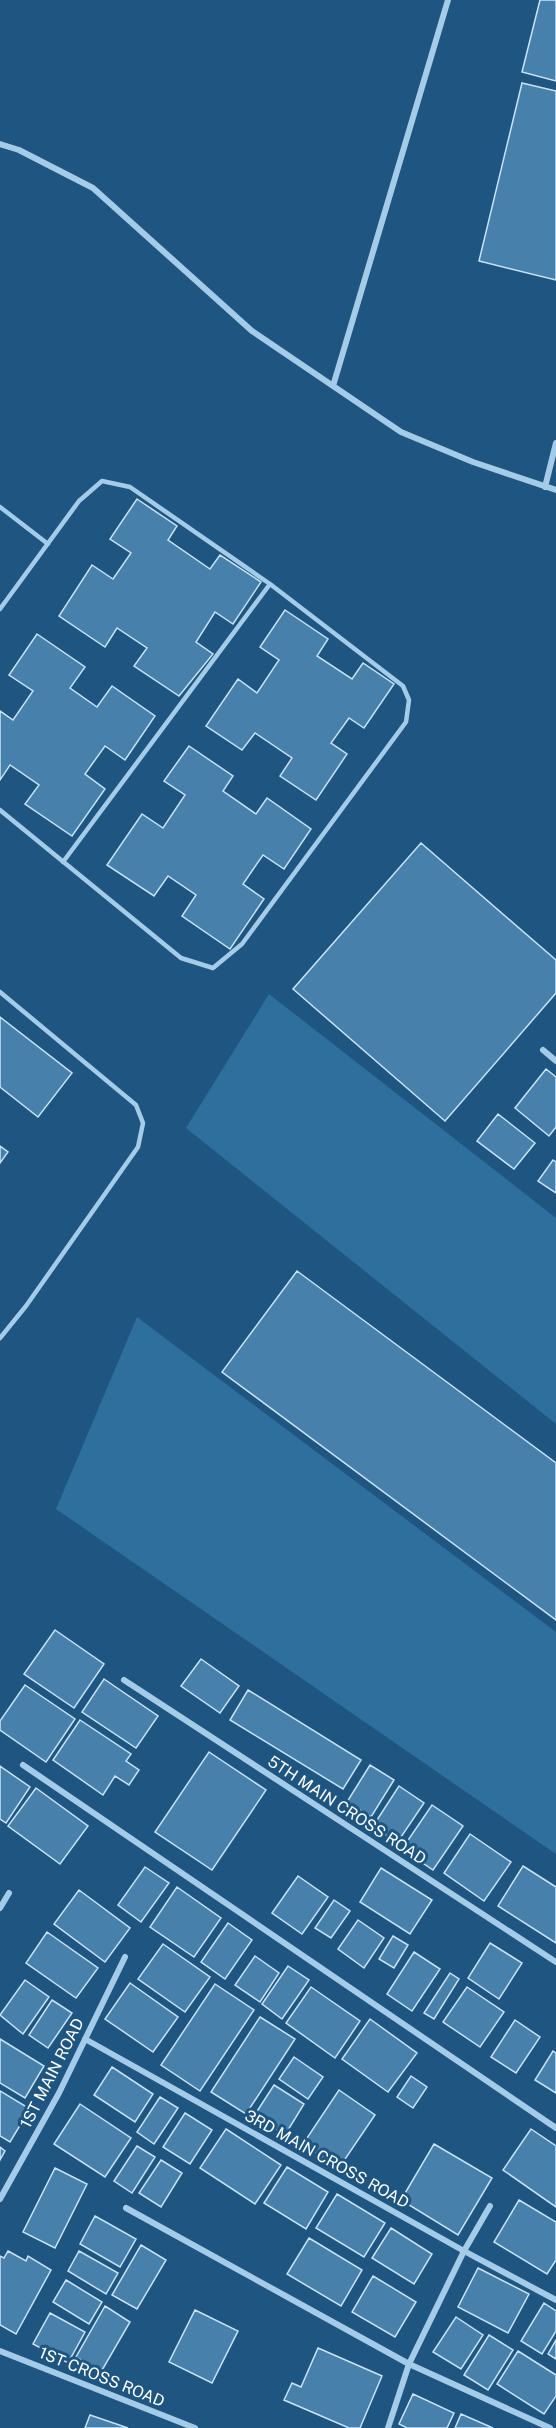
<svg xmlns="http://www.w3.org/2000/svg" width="556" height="2428" font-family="'Public Sans',sans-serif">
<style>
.green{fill:#2e6f9d}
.building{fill:#4780ab;stroke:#c8e3f7;stroke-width:1.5}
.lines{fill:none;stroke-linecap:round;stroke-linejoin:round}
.service{stroke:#a4cce9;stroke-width:4.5}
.minor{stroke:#a4cce9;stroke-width:6}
.labels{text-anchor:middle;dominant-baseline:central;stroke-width:6;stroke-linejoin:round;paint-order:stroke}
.street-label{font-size:16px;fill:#fff;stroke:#1e5681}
</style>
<rect width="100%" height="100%" fill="#1e5681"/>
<path class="green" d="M269,994L556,1218V1424L186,1128Z
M137,1317L556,1632V1854L56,1509Z"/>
<path class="building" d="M540,0H556V81L522,72Z
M522,83L556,91V280L479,261Z
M137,499L177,526L168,540L210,569L220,555L261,582L233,624L215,612L196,642L213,654L179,696L134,666L147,648L117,628L105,647L59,616L92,565L113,579L131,553L110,539Z
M285,610L328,639L317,656L352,679L363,663L394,684L364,728L349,718L331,743L347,754L316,800L280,776L292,758L255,733L242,750L206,726L238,679L257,693L279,660L260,647Z
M37,634L85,667L70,688L97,707L112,686L155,716L125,760L105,746L85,774L105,789L72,836L25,804L39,785L10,765L0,780V711L13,720L33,691L9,675Z
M189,746L233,776L223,791L256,814L267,798L311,829L284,869L263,855L243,884L264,899L230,949L182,916L196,895L168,876L154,896L107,865L142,814L163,828L185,795L164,781Z
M421,843L556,960V993L445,1121L293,989Z
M0,1017L72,1073L38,1117L0,1087Z
M546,1069L556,1077V1127L549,1136L515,1108Z
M498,1114L535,1143L514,1169L477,1141Z
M0,1146L8,1152L0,1163Z
M553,1160L556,1162V1193L538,1181Z
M297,1271L556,1463V1620L222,1372Z
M55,1630L104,1664L74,1708L24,1674Z
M201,1659L239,1686L220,1713L181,1686Z
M104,1679L158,1716L136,1748L82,1712Z
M25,1685L75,1719L46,1762L0,1730V1721Z
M248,1690L361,1760L343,1789L230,1720Z
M80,1720L131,1754L126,1761L139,1770L129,1785L115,1776L103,1795L53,1760Z
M209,1752L266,1790L212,1870L155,1832Z
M370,1765L394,1780L371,1817L347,1802Z
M0,1766L30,1787L6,1823L0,1819Z
M399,1786L424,1803L397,1843L373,1826Z
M36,1788L88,1826L60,1864L8,1826Z
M432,1805L463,1826L433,1870L402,1849Z
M470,1834L511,1862L484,1901L444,1873Z
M523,1866L556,1887V1943L498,1906Z
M145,1867L169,1883L141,1922L118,1905Z
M381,1868L432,1900L410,1934L360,1902Z
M298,1876L328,1897L302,1934L272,1913Z
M177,1887L221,1918L194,1957L150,1927Z
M79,1890L130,1928L105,1962L54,1924Z
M334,1900L350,1911L331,1938L315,1928Z
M358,1920L384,1938L364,1968L338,1949Z
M228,1923L252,1940L225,1979L201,1962Z
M47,1932L98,1968L76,1998L26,1963Z
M393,1936L408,1945L394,1968L379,1959Z
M490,1943L522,1963L499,1999L468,1978Z
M163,1944L210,1977L185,2012L138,1979Z
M414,1952L440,1969L412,2011L387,1994Z
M255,1956L279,1973L260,2002L235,1985Z
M288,1966L309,1980L282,2019L262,2004Z
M450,1973L459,1979L434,2019L424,2013Z
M25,1980L49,1997L23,2034L0,2015Z
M130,1983L178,2017L153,2052L105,2019Z
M215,1984L254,2010L200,2091L161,2065Z
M311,1987L360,2021L335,2058L286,2023Z
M467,1987L504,2012L480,2047L443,2022Z
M52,2000L72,2013L48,2048L29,2035Z
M260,2017L295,2039L246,2114L211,2092Z
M370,2019L417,2053L388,2092L342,2059Z
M515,2020L540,2037L516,2073L491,2057Z
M0,2039L44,2066L25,2098L0,2083Z
M553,2051L556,2053V2093L535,2080Z
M294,2057L323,2077L308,2099L279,2079Z
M112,2067L153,2094L135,2122L94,2095Z
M411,2076L427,2087L413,2108L397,2097Z
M274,2085L304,2104L285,2135L254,2116Z
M339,2090L375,2115L339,2168L303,2144Z
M0,2091L30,2109L10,2142L0,2136Z
M160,2097L178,2108L154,2144L137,2132Z
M80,2104L131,2138L105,2177L54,2144Z
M185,2113L212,2130L190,2164L163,2147Z
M226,2129L281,2165L255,2204L200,2168Z
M531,2129L556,2146V2207L503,2170Z
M434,2144L492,2178L458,2235L401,2200Z
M137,2146L155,2157L132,2193L114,2181Z
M0,2147L5,2151L0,2160Z
M161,2160L182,2173L161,2207L139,2193Z
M287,2167L328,2192L306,2229L264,2203Z
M55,2168L87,2184L55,2248L23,2232Z
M337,2194L385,2223L364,2257L316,2228Z
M519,2200L556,2222V2260L547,2274L494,2242Z
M95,2216L136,2239L120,2267L80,2244Z
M391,2228L432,2254L414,2284L372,2258Z
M309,2238L362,2270L341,2306L287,2274Z
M141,2245L166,2260L137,2309L112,2295Z
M8,2251L26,2261L28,2256L51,2270L16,2334L0,2325V2256L4,2258Z
M79,2251L118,2273L106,2294L68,2271Z
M478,2268L529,2294L508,2333L458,2307Z
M373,2276L416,2302L395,2337L352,2312Z
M66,2280L102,2302L89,2324L53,2302Z
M544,2303L556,2311V2331L542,2354L521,2341Z
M105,2306L130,2322L101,2372L76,2357Z
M195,2310L238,2331L212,2383L169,2362Z
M50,2313L85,2332L68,2363L33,2344Z
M456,2317L483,2335L461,2369L433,2352Z
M489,2335L513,2350L488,2390L464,2375Z
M556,2340V2359L548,2354Z
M318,2348L382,2376L360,2428H349L284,2400L292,2383L301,2387Z
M518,2351L556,2375V2396L544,2414L497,2384Z
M413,2394L454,2413L447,2428H407L399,2424Z
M461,2414L493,2428H455Z
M90,2415L128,2428H85Z"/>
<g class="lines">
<path class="service" d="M0,507L48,544
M0,609L79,501L102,481L130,487L270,584L403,686L409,700L406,722L242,944L213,968L181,958L0,810
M63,862L270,584
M0,992L136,1105L143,1123L138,1147L26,1306L0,1338"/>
<path class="minor" d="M0,144L19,150L93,188L252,331L401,432L473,462L556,490
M333,386L448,0
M545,487L556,443
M543,1050L556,1061
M124,1680L556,1962
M23,1765L556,2128
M0,1908L9,1893
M85,2039L464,2251L556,2300
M0,2199L59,2093L125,1957
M126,2208L409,2364L550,2428
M0,2351L195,2428
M388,2428L409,2364L464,2251L490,2206"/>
</g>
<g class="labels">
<g class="street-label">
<text transform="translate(347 1810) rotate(33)">5TH MAIN CROSS ROAD</text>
<text transform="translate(52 2073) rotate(-63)">1ST MAIN ROAD</text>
<text transform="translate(327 2159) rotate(29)">3RD MAIN CROSS ROAD</text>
<text transform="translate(102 2377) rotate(22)">1ST CROSS ROAD</text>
</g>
</g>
</svg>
